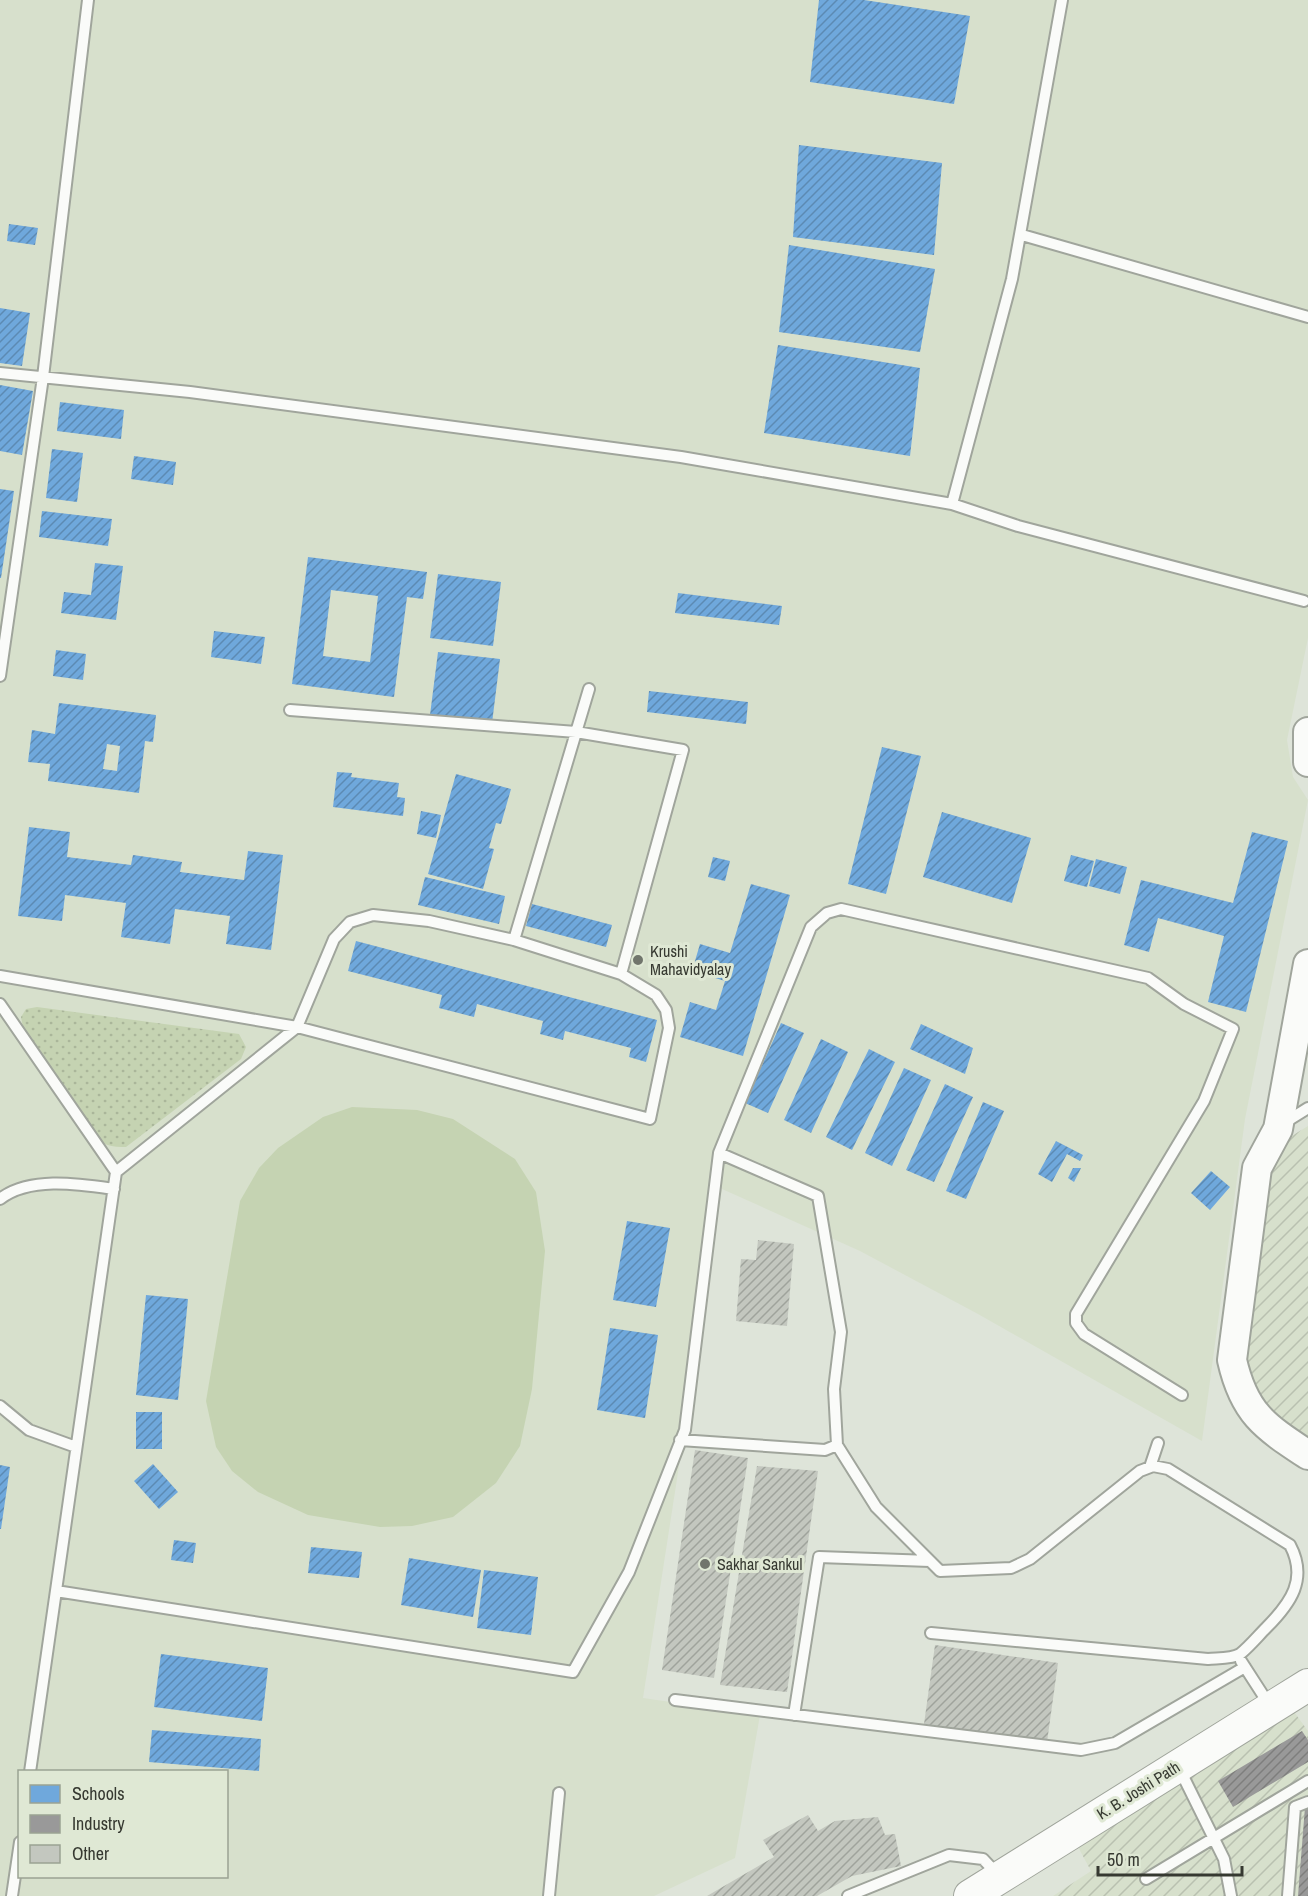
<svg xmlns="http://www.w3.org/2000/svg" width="1308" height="1896" font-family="'Archivo Narrow',sans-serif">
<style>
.built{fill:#d7e0cc;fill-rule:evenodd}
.industrial{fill:url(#industrial-furrows)}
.grass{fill:url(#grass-dots)}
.park{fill:#c5d3b2}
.schools{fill:url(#schools-hatch);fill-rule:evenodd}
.industry{fill:url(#industry-hatch)}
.building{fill:url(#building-hatch)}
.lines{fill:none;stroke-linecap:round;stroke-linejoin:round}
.lane-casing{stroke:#a0a59c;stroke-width:14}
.secondary-casing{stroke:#a0a59c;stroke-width:32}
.primary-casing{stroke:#a0a59c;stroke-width:34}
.lane{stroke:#fafbf9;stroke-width:10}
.secondary{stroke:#fafbf9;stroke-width:28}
.primary{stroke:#fafbf9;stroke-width:32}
.poi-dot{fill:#71756c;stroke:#dfe8d4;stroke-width:2}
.labels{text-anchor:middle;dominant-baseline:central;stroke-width:6;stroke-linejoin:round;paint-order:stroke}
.poi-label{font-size:16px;fill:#363931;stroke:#dfe8d4;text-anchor:start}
.street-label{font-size:16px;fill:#363931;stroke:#dfe8d4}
</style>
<defs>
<pattern id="industrial-furrows" width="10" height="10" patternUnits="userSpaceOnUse" patternTransform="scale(1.5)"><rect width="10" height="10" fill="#d7e0cc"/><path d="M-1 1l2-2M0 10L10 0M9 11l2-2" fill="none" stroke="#b9c1b0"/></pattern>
<pattern id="grass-dots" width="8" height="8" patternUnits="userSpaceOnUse" patternTransform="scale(1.5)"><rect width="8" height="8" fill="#c5d3b2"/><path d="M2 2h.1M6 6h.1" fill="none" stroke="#aab69a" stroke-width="1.8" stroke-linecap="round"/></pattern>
<pattern id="schools-hatch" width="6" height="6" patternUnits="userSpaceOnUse" patternTransform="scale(1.5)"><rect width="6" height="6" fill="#6fa8dc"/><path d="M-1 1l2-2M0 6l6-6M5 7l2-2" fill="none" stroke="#5c8ab3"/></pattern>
<pattern id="industry-hatch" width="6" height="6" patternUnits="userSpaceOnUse" patternTransform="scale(1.5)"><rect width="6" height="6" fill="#999"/><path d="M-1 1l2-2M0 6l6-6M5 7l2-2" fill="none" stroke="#7e7e7d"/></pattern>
<pattern id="building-hatch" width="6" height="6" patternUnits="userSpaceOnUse" patternTransform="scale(1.5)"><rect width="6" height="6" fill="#c3c7bf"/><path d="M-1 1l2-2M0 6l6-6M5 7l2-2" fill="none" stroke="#9fa39c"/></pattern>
</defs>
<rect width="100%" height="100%" fill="#dee4d9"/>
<path class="built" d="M0,0H1308V638L1287,740L1293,777L1308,800L1245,1119L1202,1441L978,1314L860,1251L722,1189L643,1698L760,1715L735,1858L654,1896H0ZM20,1772H226V1876H20Z"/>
<path class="industrial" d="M1308,1126V1438L1271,1412L1256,1396L1244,1354L1274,1158L1290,1137Z
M1289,1705L1308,1731V1896H1053L1091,1871L1077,1845Z"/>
<path class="grass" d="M37,1007L239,1034L246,1047L241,1059L126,1147C108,1148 99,1143 87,1130L23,1027L21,1017L26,1009Z"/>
<path class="park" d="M352,1107L417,1110L453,1119L515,1159L536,1192L545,1251L532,1389L520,1446L496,1483L453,1517L412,1526L380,1527L308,1515L258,1492L232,1471L216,1447L206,1401L240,1201L259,1168L278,1148L323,1117Z"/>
<path class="schools" d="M819,0H864L970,16L954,104L810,82Z
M799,145L942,163L934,255L793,237Z
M9,224L38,228L35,245L7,241Z
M789,245L935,269L920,352L779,332Z
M0,308L30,313L22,366L0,363Z
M778,345L920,368L910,456L764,433Z
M0,385L33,391L22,455L0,451Z
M60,402L124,410L121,439L57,431Z
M52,449L83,453L77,502L46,498Z
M134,456L176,462L173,485L131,479Z
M0,489L14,491L1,578H0Z
M42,511L112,519L108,546L39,537Z
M308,557L427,572L423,599L407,597L394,697L292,684ZM331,590L378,596L370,662L323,656Z
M95,563L123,566L116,620L61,613L64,592L91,595Z
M438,574L501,582L493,646L430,638Z
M678,593L782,606L779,625L675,613Z
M214,631L265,637L261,664L211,657Z
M56,650L86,654L83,680L53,676Z
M438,652L500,659L492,723L430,715Z
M649,691L748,702L746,724L647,712Z
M59,703L156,715L153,742L145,741L139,793L48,781L50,764L28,762L32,730L55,734ZM107,744L120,746L117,771L103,769Z
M882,747L921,756L886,894L848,884Z
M337,772L352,773L351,777L399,783L397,797L405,798L403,816L333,807Z
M456,774L511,789L501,824L496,823L489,848L494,849L483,889L428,874Z
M421,811L441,815L436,838L417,834Z
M942,812L1031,838L1012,903L923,877Z
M29,827L70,832L67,857L131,865L133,855L182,862L180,872L244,880L248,851L283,855L271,950L226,944L230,916L175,909L170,944L121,937L126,903L65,895L62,921L18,916Z
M1252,832L1288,841L1246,1012L1208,1002L1224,936L1158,918L1149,952L1124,945L1141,880L1233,903Z
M1071,855L1094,861L1087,887L1064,881Z
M713,857L730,861L725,881L708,877Z
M1096,859L1127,867L1120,894L1089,886Z
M425,877L505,896L499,924L418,905Z
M751,884L790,895L743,1056L680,1037L690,1002L716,1010L725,981L692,971L700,944L730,953Z
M532,904L612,925L606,947L526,926Z
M356,941L657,1020L646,1062L629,1057L631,1048L565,1031L563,1040L540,1034L543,1021L477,1004L474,1017L439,1008L442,995L348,971Z
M781,1023L804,1033L768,1113L745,1103Z
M921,1024L973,1048L965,1074L910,1049Z
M821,1039L848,1052L811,1133L784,1120Z
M869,1049L895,1062L852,1150L826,1137Z
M904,1068L931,1080L892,1166L865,1153Z
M945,1084L973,1097L934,1182L906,1170Z
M983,1102L1004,1111L966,1199L946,1191Z
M1056,1141L1083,1155L1080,1161L1067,1154L1052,1182L1038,1174Z
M1073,1168H1081L1074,1182L1068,1178Z
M1211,1171L1230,1187L1210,1210L1191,1193Z
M627,1221L670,1228L656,1307L613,1300Z
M146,1295L188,1299L178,1400L136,1395Z
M610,1328L658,1335L645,1418L597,1410Z
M136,1412H162V1449H136Z
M153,1464L178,1492L159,1509L134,1481Z
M0,1465L10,1467L1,1529H0Z
M174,1540L196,1543L193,1563L171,1560Z
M311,1547L362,1552L359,1578L308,1573Z
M409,1558L481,1570L473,1617L401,1605Z
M484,1570L538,1577L531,1635L477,1628Z
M161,1654L268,1668L262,1721L154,1707Z
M152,1730L261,1739L259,1771L149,1762Z"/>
<path class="industry" d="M1302,1731L1308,1740V1762L1233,1807L1218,1781Z
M1305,1807H1308V1896H1298Z"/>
<path class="building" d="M758,1240L794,1244L787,1326L736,1321L741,1259L756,1260Z
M695,1450L748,1458L714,1678L662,1670Z
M757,1466L818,1471L787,1692L720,1685Z
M935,1645L1058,1663L1047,1742L924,1724Z
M808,1815L818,1831L835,1821L878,1817L885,1835L895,1834L901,1866L852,1876L817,1896H707L774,1857L763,1840Z"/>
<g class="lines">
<g class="lane-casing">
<path id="lane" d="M1022,235L1308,317
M0,373L190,392L681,457L952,504L1018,526L1304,601
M952,504L1012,279L1062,0
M0,676L43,377L88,0
M290,710L576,732L683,750L621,974
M514,940L589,689
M0,976L297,1027L650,1119L669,1028L666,1010L656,995L621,974L514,940L429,921L373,915L350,922L334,939L297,1027L116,1172
M0,1004L116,1172L30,1772
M1284,1123L1308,1108
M719,1153L818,1196L841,1332L834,1389L837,1445L876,1507L940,1571L1011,1568L1030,1559L1140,1471L1153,1466L1168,1469L1290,1545C1308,1579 1291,1603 1266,1628C1258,1636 1249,1647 1240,1654C1232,1659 1217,1658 1208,1659L931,1633
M0,1199C30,1176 79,1184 114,1189
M0,1406L29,1430L76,1447
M680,1440L825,1450L837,1445
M1150,1467L1158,1443
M56,1591L573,1672L629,1572L685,1430L719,1153L811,927L827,913L841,909L1148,978L1184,1004L1233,1029L1204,1101L1076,1314V1323L1084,1334L1182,1395
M1241,1661L1270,1706
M675,1700L1081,1750L1115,1743L1245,1667
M794,1715L819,1557L930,1561
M1179,1768L1224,1859L1231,1896
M1146,1879L1308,1781
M12,1896L20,1842
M549,1896L559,1793
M848,1896L949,1855L983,1859L998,1875
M1288,1896L1295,1807L1308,1802"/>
</g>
<g class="secondary-casing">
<path id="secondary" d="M1308,732V762
M1308,964L1278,1129L1257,1168L1232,1360C1244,1413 1264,1426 1308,1455"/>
</g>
<g class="primary-casing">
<path id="primary" d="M970,1896L1308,1685"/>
</g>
<use href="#lane" class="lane"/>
<use href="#secondary" class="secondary"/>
<use href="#primary" class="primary"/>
</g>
<g class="poi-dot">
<circle cx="638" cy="960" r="6"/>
<circle cx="705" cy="1564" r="6"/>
</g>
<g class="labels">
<g class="poi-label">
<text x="650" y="951">Krushi<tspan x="650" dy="18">Mahavidyalay</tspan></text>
<text x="717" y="1564">Sakhar Sankul</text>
</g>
<g class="street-label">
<text transform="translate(1138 1790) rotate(-32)">K. B. Joshi Path</text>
</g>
</g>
<rect x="18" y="1770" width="210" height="108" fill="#dfe8d4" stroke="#9ba293" stroke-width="1.5"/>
<rect x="30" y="1785" width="30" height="18" fill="#6fa8dc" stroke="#9ba293" stroke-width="1.5"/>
<text x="72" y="1800" font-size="18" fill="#363931">Schools</text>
<rect x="30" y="1815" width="30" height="18" fill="#999999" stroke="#9ba293" stroke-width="1.5"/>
<text x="72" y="1830" font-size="18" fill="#363931">Industry</text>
<rect x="30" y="1845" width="30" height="18" fill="#c3c7bf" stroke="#9ba293" stroke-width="1.5"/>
<text x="72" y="1860" font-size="18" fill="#363931">Other</text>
<path d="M1098 1866v9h144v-9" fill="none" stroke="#363931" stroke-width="3"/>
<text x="1107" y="1866" font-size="18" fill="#363931" stroke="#dfe8d4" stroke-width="4.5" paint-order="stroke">50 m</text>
</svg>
